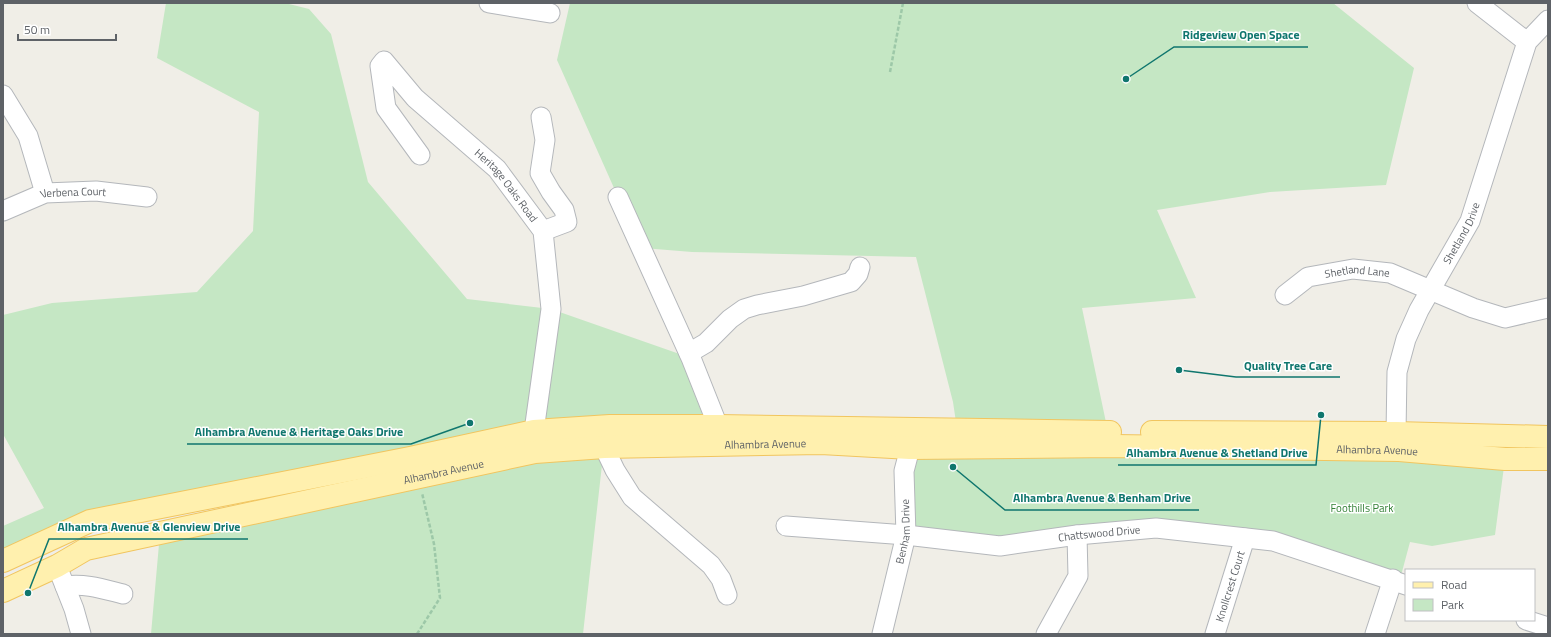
<svg xmlns="http://www.w3.org/2000/svg" width="1551" height="637" font-family="'Titillium Web',sans-serif">
<style>
.green{fill:#c5e7c4}
.lines{fill:none;stroke-linecap:round;stroke-linejoin:round}
.minor-casing{stroke:#b4b7bb;stroke-width:21}
.major-casing{stroke:#f1c55f;stroke-width:24}
.path{stroke:#9dc8a8;stroke-width:2.5;stroke-dasharray:4 2;stroke-linecap:butt}
.minor{stroke:#fff;stroke-width:19}
.major{stroke:#fff0ae;stroke-width:22}
.labels{text-anchor:middle;dominant-baseline:central;stroke-width:3;stroke-linejoin:round;paint-order:stroke}
.street-label{font-size:11px;fill:#5e6267;stroke:#fff}
.park-label{font-size:11px;fill:#348136;stroke:#fff}
.leader{fill:none;stroke:#0f766e;stroke-width:1.5}
.callout-dot{fill:#0f766e;stroke:#fff;stroke-width:1.5}
.callout-label{font-size:12px;text-anchor:middle;font-weight:bold;fill:#0f766e;stroke:#fff;stroke-width:3;stroke-linejoin:round;paint-order:stroke}
</style>
<rect width="100%" height="100%" fill="#f0eee7"/>
<path class="green" d="M166,3H285L309,9L331,34L368,182L467,299L551,309L691,358L718,426L90,521L3,561V526L44,508L3,434V315L52,303L197,292L253,231L259,112L157,58Z
M570,3H1333L1414,68L1386,185L1270,192L1157,210L1196,298L1082,308L1108,432L957,429L953,402L916,257L692,252L643,248L618,197L557,60Z
M604,447L583,634H151L160,533Z
M910,448L1505,459L1495,535L1432,546L1410,542L1399,583L1273,541L1156,528L1000,546L906,535Z"/>
<g class="lines">
<g class="minor-casing">
<g id="minor">
<path d="M489,3L550,13"/>
<path d="M1477,3L1527,42"/>
<path d="M3,95L28,136L45,193"/>
<path d="M541,117L545,140L540,173L551,192L564,210L567,222L543,231"/>
<path id="s1" d="M420,155L386,108L380,66L384,61L415,98L497,169L543,231L551,309L534,431L535,446"/>
<path d="M618,197L691,358L718,426"/>
<path id="s2" d="M3,211L45,193L96,191L147,197"/>
<path id="s3" d="M1285,295L1308,277L1353,269L1390,273L1473,308L1505,318L1548,308"/>
<path d="M689,353L706,343L730,319L744,309L757,305L803,296L851,282L858,274L860,267"/>
<path d="M604,447L615,470L632,497L711,565L721,579L727,595"/>
<path id="s4" d="M1398,447L1396,433L1397,372L1406,339L1419,310L1470,221L1527,42L1548,20"/>
<path id="s5" d="M786,526L906,535L1000,546L1077,535L1156,528L1273,541L1406,585"/>
<path d="M57,566L74,609L81,634"/>
<path d="M65,586C85,583 103,589 123,594"/>
<path d="M1526,620L1548,627"/>
<path id="s6" d="M882,634L906,535L904,471L910,448L907,433"/>
<path d="M1046,634L1078,576L1077,535"/>
<path id="s7" d="M1215,634L1245,538"/>
<path d="M1375,634L1393,579"/>
</g>
</g>
<g class="major-casing">
<g id="major">
<path d="M1152,432L1396,433L1548,437"/>
<path d="M3,561L90,521L410,458L534,431L610,426H718L1110,432"/>
<path id="s8" d="M3,591L57,566L86,549L535,452L604,447L821,443L910,448L1115,446L1399,450L1505,459H1548"/>
</g>
</g>
<path class="path" d="M890,72L903,3
M417,634L440,598L434,544L422,493"/>
<use href="#minor" class="minor"/>
<use href="#major" class="major"/>
</g>
<g class="labels">
<g class="street-label">
<text stroke="none"><textPath href="#s1" startOffset="282">Heritage Oaks Road</textPath></text>
<text stroke="none"><textPath href="#s2" startOffset="74">Verbena Court</textPath></text>
<text stroke="none"><textPath href="#s4" startOffset="229">Shetland Drive</textPath></text>
<text stroke="none"><textPath href="#s3" startOffset="79">Shetland Lane</textPath></text>
<text stroke="none"><textPath href="#s8" startOffset="783">Alhambra Avenue</textPath></text>
<text stroke="none"><textPath href="#s8" startOffset="1395">Alhambra Avenue</textPath></text>
<text stroke="none"><textPath href="#s8" startOffset="459">Alhambra Avenue</textPath></text>
<text stroke="none"><textPath href="#s6" startOffset="105">Benham Drive</textPath></text>
<text stroke="none"><textPath href="#s5" startOffset="315">Chattswood Drive</textPath></text>
<text stroke="none"><textPath href="#s7" startOffset="50">Knollcrest Court</textPath></text>
</g>
<g class="park-label">
<text x="1362" y="508">Foothills Park</text>
</g>
</g>
<path class="leader" d="M1126 79L1174 47H1308M1179 370L1236 377H1340M470 423L411 444H187M1321 415L1316 465H1118M953 467L1005 510H1199M28 593L49 539H248"/>
<g class="callout-dot">
<circle cx="1126" cy="79" r="4"/>
<circle cx="1179" cy="370" r="4"/>
<circle cx="470" cy="423" r="4"/>
<circle cx="1321" cy="415" r="4"/>
<circle cx="953" cy="467" r="4"/>
<circle cx="28" cy="593" r="4"/>
</g>
<g class="callout-label">
<text x="1241" y="39">Ridgeview Open Space</text>
<text x="1288" y="370">Quality Tree Care</text>
<text x="299" y="436">Alhambra Avenue &amp; Heritage Oaks Drive</text>
<text x="1217" y="457">Alhambra Avenue &amp; Shetland Drive</text>
<text x="1102" y="502">Alhambra Avenue &amp; Benham Drive</text>
<text x="149" y="531">Alhambra Avenue &amp; Glenview Drive</text>
</g>
<rect width="1551" height="637" fill="none" stroke="#5e6267" stroke-width="8"/>
<rect x="1405" y="569" width="130" height="52" fill="#ffffff" stroke="#bfc0c2"/>
<rect x="1413" y="582" width="20" height="6" fill="#fff0ae" stroke="#bfc0c2"/>
<text x="1441" y="589" font-size="12" fill="#5e6267">Road</text>
<rect x="1413" y="599" width="20" height="12" fill="#c5e7c4" stroke="#bfc0c2"/>
<text x="1441" y="609" font-size="12" fill="#5e6267">Park</text>
<path d="M18 34v6h98v-6" fill="none" stroke="#5e6267" stroke-width="2"/>
<text x="24" y="34" font-size="12" fill="#5e6267" stroke="#ffffff" stroke-width="3" paint-order="stroke">50 m</text>
</svg>
